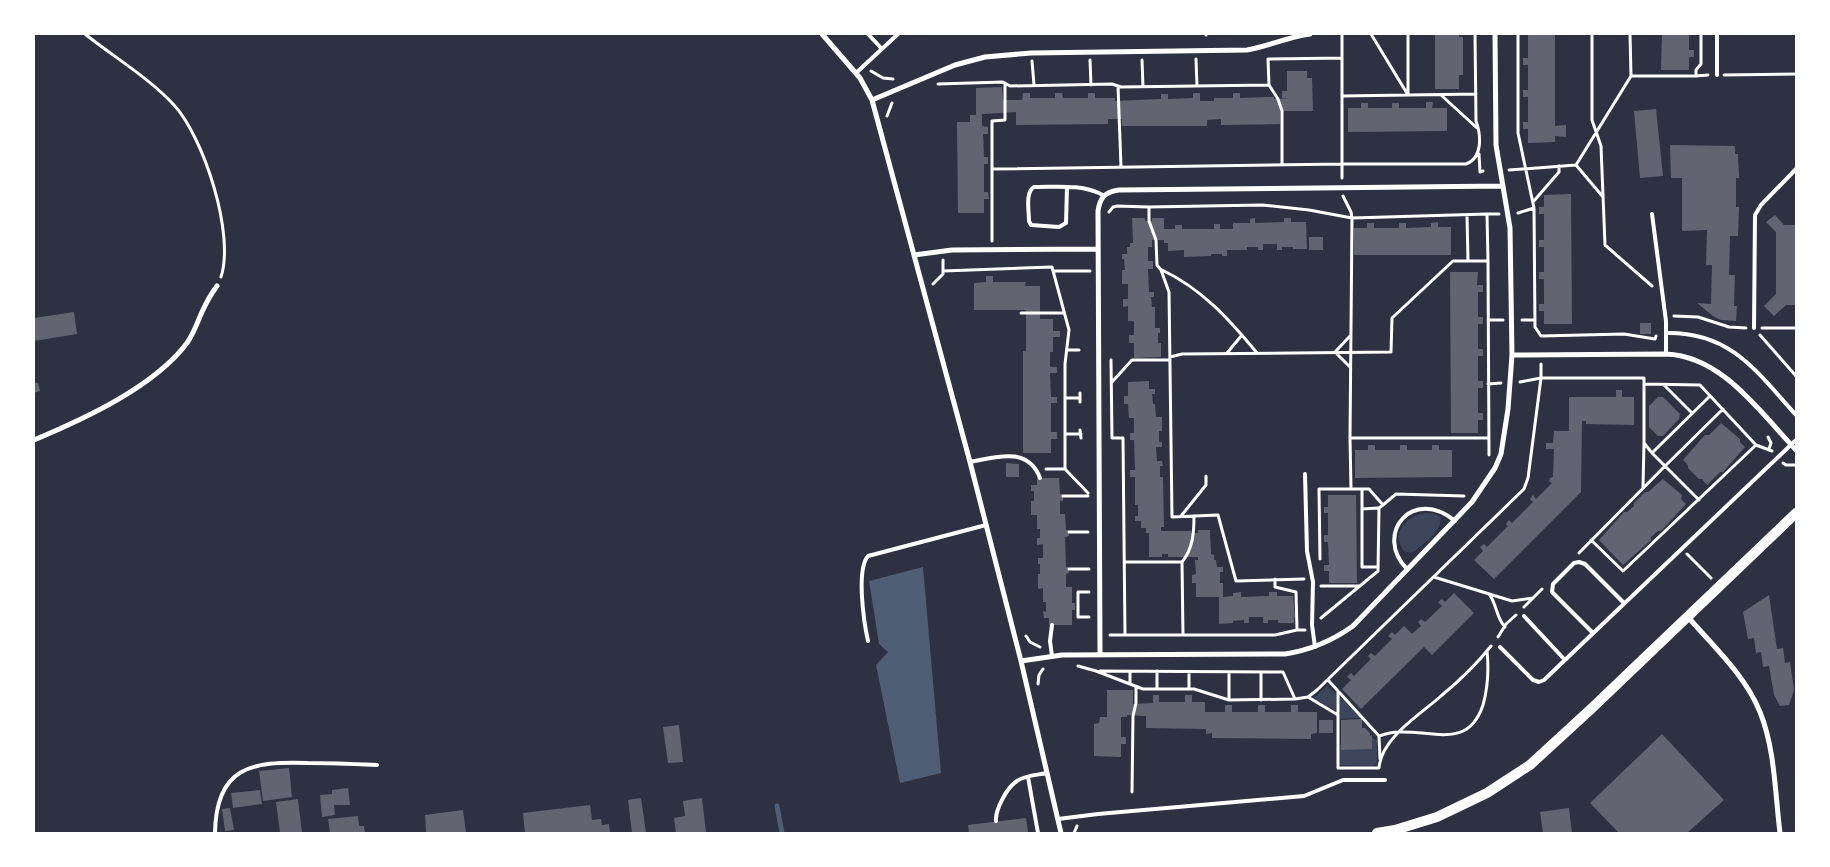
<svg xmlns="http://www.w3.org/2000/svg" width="1830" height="867" font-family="Rubik,sans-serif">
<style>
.green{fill:#3c4559}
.water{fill:#4f5d75}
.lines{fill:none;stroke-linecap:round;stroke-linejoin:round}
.stream{stroke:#4f5d75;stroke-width:5}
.building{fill:#626471}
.path{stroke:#fff;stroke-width:3}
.service{stroke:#fff;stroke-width:4}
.minor{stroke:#fff;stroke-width:5}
.secondary{stroke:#fff;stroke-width:10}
</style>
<rect width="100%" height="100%" fill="#2d3142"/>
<path class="green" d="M1427,513L1435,514L1440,517C1444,530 1424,543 1415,551L1410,553L1404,551C1389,534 1408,514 1427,513Z
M1327,686L1336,694V711L1314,698Z
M1340,697L1361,718L1340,719Z
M1372,738L1377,740V763L1374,766L1340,765V746H1341L1342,749H1371Z"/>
<path class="water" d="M923,567L941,773L900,783L876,665L888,652L879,644L869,581Z"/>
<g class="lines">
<path class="stream" d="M777,806L782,833"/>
</g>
<path class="building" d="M1435,34H1459V37H1463V75H1459V89H1435Z
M1528,34H1555V126L1566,125V137L1555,136V142L1528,143V129H1523V122H1528V97H1523V90H1528V65H1523V58H1528Z
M1662,34H1689V50H1694V57H1689V70H1661Z
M1287,71H1307V78H1312L1313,111H1280V124L1221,125V119L1207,120V126H1122V119H1108V124L1016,125V112L982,114V126L988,127V134H983L984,157H988V164H984V192H988L989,199H984V213H958L957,122H970V115H976V88L1002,87L1003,100H1022L1023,93H1030V98H1055V93H1062L1063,98H1088V93H1095V98H1115V101L1161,99V94H1168V99L1193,98V93H1200V101H1214V98H1233V93H1240V98L1266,97H1274V99L1289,98H1282V91H1287Z
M1426,102H1433L1432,108H1447V131L1348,132V108H1361V103H1368V108H1392V103H1399V108H1426Z
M1656,109L1663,176L1640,178L1634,111Z
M1670,145L1735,146V154H1738L1739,178H1736V207H1739L1738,236H1730L1729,275H1735L1734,306H1737L1736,321L1721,320L1713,316L1697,303L1711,304L1712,265H1706L1707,230L1682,231V178H1671Z
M1571,194L1572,324H1544V311H1539V304H1544V279H1539V272H1544V247H1539V240H1544V214H1539V207H1544V195Z
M1775,215L1784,225H1796V305H1786L1774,316L1764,306L1776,294V232L1766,222Z
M1132,218H1145V221H1152V218H1164V229H1175V225H1182V229H1214V224H1220V229H1233V223H1250V219L1255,218V223L1284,222V218H1291V222H1306L1307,249H1293V247H1282V250H1277V244H1263V250H1258V247H1247V250H1227V256H1222V254H1211V256L1184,257V250L1168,251V243H1164V240H1152V247H1148V261H1153V269H1148L1149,292H1154V297H1151L1152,307H1155V328H1160V333H1158V343H1161V357L1134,358V343H1129V335H1134V321H1128V306L1123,307V299H1128V284H1122V270H1125L1124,259H1122V254H1127V247H1130V243H1133Z
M1438,222V227H1451V255H1354V228H1367V223H1374V228H1399V223H1406V228L1431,227V223Z
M1309,237H1323V250H1309Z
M1450,272H1478L1477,285H1483V292H1478V317H1483V324H1478V349H1483V356H1478V381H1483V388H1478V413H1483V420H1478V433H1451Z
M986,276H993V282H1026L1025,286H1040V319H1053V331H1060V337H1053V352H1050V367H1057V373H1050L1051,397H1057V403H1051V432H1057V439H1051V453H1023V351H1026V310H974V283L986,282Z
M74,312L77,334L34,341V318Z
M1640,323H1651V334H1640Z
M1149,381V389H1155V394H1152L1153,404H1155L1156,417H1162V431H1159V442H1162V447H1156L1157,461H1162L1163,466H1160V477H1163L1164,527H1161V531H1191V533H1198V530H1210L1211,554L1214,555V560H1216L1217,567H1223V572H1220V583H1223V597L1233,596V593L1241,592V597L1269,596V592H1277V596H1293L1295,617H1294V623H1278V620H1268V623H1263V617H1249V623H1244V620L1233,621V623L1219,624V597H1196V583H1192V575L1196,574L1195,560H1198V557H1168V554H1162V557H1149V533H1146V528H1141V521H1135V516H1138V505H1135V477H1130V470H1135L1134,440H1130V433H1134V418H1129L1128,404H1124V396H1128V382Z
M34,383H38L40,391L34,393Z
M1616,390H1622V397H1634V425L1586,424V421H1582L1581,492L1494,579L1474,560L1483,551L1480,547L1484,544L1487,547L1508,526L1506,524L1509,520L1512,523L1533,502L1530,499L1533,495L1536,499L1552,483L1549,481L1550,478L1553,477L1554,449H1546V443H1553L1554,431H1569V397H1616Z
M1658,397H1663L1680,414L1679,419L1663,436H1658L1649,427V406Z
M1721,423L1740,439V442L1745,447L1723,472H1720L1707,485L1702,479H1699L1688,468V465L1683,460L1705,435H1709Z
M1368,445H1375V450H1400V445H1407V450H1432V445H1439V450H1452V477L1355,478V450H1368Z
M1006,463L1019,464V477H1006Z
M1037,478H1059L1060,494H1063V501H1060V514H1065L1066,530H1069V536L1065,537L1066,567H1069V573L1066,574V587H1072V603H1075V610H1072V625H1049V618H1044L1043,611L1046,612V602H1043V588L1038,589V574H1040V564H1038V558H1043V544L1037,545V538H1040V529H1037V515H1031V501H1034V491H1031V485H1037Z
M1663,479L1682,495L1681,499L1686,504L1661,531H1658L1651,537V540L1623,565L1599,540L1624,512H1627L1634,506V503L1645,492H1648Z
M1328,495H1356L1357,583H1329V571H1324V565H1329L1328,542H1324V535H1328V513H1324V507H1328Z
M1454,593L1474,613L1432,655L1424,647L1361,709L1342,689L1351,680L1347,677L1351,673L1354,676L1371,659L1368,656L1371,653L1375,656L1392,639L1388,636L1392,632L1395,635L1404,626L1412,634L1421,626L1418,622L1421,619L1425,622L1442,606L1438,602L1442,599L1445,602Z
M1769,595L1777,649L1783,648L1785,663L1790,662L1794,690L1789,705L1780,706L1774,695L1769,666L1763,667L1761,652L1756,653L1754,638L1748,639L1743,612Z
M1107,690H1133V704L1153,703V695H1159V702H1185V695H1192V702H1205V712H1225V705H1232V712H1258V705H1265V712H1291V705H1298V712H1317V733L1311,734V739L1212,738V733L1206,734V729L1146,728V716L1127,715V717H1121V737H1126V744H1121V757L1094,756V724L1099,723L1100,717H1107Z
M1362,719V728H1365L1370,733V736L1372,735V749L1341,750V720Z
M1319,720H1333V733H1319Z
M679,725L683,762L668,763L663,727Z
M1662,734L1724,800L1687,833H1619L1590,803Z
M289,768L292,797L263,801L259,771Z
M348,788L350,805H334L335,815L322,817L320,795L332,794V790Z
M260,790L262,804L233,808L231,793Z
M641,798L646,833H632L628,800Z
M702,798L706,833H676L674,818L685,816L683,801Z
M298,799L302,833H280L276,802Z
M590,805L592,820L601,819L602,825L609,824L610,833H525L523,813Z
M230,808L234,830L225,831L222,809Z
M1569,808L1572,833H1543L1540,812Z
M463,810L466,833H426L425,815Z
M358,816L359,826H364L365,833H330L328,819Z
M1026,818L1028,832L969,833L968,825Z"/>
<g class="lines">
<path class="path" d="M85,34C115,58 148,77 174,105C204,138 235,234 221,277
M1342,34V58
M1371,34L1408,95
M1408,34V95
M1592,34V120L1601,146L1605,245L1652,286
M1206,35V34
M1196,59L1197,86
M1090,60L1091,85
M1142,60L1143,87
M1032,61L1034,85
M871,71L883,78L893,79
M1724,75L1796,74
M1631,76H1696V70L1701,64V34
M1696,76L1708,75
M938,84L1003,82L1010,86L1112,84L1121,87L1269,85L1268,59L1342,58V164L992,169V121L1005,120V83
M1269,85L1278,99L1282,111V164
M1118,86L1121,167
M1441,95L1477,128
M1342,96L1476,94
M887,116L892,103
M1479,154L1480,172L1483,171
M1576,165L1603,197
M992,169V241
M1509,170L1576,165L1631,76L1630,34
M1342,178V164H1466C1483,158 1481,135 1476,121L1475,34
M1343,196L1351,212L1352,218L1350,438H1488
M1533,202L1559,172V166
M1149,207L1262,205L1309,210L1352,218L1487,214L1488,261
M1534,208L1535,327L1541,336L1624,334L1655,339L1656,336
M1109,212L1113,207L1117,206L1149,207V221L1156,240L1157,265L1161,270L1169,292L1172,517L1218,515L1236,581L1304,579
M1518,213L1534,208L1518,133V34
M1487,214H1499
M1467,215L1468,261
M1162,270C1202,289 1229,319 1257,353
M943,271L1052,267L1069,330L1065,364V469L1088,493
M1053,271H1090
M933,284L943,274V260
M1021,313H1064
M1674,316L1698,317L1729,327L1746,328
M1488,320H1503
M1522,320H1535
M1762,328H1796
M1760,335L1796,376
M1067,350H1079
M1227,353L1242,335
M1170,357L1182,354L1391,352L1392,318L1453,261H1488L1489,455
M1111,360L1112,438H1123L1125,635
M1350,367L1335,352L1350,336
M1112,382L1132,360H1170
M1520,382L1541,378V364
M1488,384L1501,383
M1664,385L1692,413
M1080,393V402
M1065,398H1080
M1080,430L1081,438
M1065,434H1081
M1768,437L1771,443L1769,449
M1350,438L1351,489
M1756,445L1772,451
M1783,463L1786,465H1796
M1046,469H1065
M1643,487L1644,443
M1362,489V509
M1063,496H1088
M1699,500L1665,466L1723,409
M1181,516L1206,485V476
M1069,532H1088
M1591,540L1623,571L1756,445L1700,385L1644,384
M1579,553L1665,466L1652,453L1710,396
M1687,554L1711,578
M1320,559L1319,489H1369L1383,505L1396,494L1464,496
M1124,562H1182
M1378,567H1362V509L1378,508
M1069,569H1089
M1434,577L1512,601L1533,598
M1275,579V587L1296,592L1297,630
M1321,586H1360
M1089,592H1078V617H1089
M1489,594C1497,604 1496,618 1505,627
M1524,607L1542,589
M1321,618L1378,571L1379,508L1383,505
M1110,635H1183L1182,562C1193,549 1194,532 1194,516
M1183,635H1275L1297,630H1305
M1026,636L1030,642L1040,647
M1498,637L1506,624L1516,615
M1491,646C1477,664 1459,681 1441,696C1421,714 1381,738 1379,768H1338V715L1308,697L1317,690L1524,489L1528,478L1541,378H1644V443L1652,453
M1078,666L1096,671L1143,689H1194L1229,700L1295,699L1308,697
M1100,671L1283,672L1295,699
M1157,671V689
M1130,672V684
M1189,672V688
M1328,680L1379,736L1380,759
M1038,684L1039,675L1043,669
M1229,700V672
M1261,700V672
M1338,714V691
M1379,736C1385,734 1392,732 1398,732C1433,730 1468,750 1483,705C1488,687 1489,670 1487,651
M1132,792L1133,716L1136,703V687
M1074,833L1077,826"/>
<path class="service" d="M868,34L882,49
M856,73L898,34
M1717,75V34
M1067,187L1066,223L1059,227L1031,225L1029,221C1029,211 1025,192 1034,187C1058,187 1082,184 1103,195
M1652,214L1666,321V354
M1754,328L1755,215L1761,205L1796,169
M1667,333C1731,332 1757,372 1796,415
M970,462C996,457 1028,446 1040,478
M1305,474L1307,551L1313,582L1312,625L1315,647
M1407,569C1373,534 1413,486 1455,521
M1524,616L1565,660
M1593,633L1552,592L1553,584L1574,563L1579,562L1585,564L1624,603
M868,641C864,623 856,570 868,556L986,525
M1500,647L1533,680L1539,682L1544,680L1796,440
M1052,656L1050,641L1052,625
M1028,777L1038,833
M1058,819L1098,814L1304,796L1343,780H1385
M996,821C995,810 1007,787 1017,781C1025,775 1038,775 1047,773
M215,833C216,767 251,761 308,763C331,763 354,764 377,765"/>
<path class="minor" d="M822,34L860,78L872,100L970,462L1021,661L1061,833
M872,100L955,65L985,57L1031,53L1247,50C1269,46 1288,37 1310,34
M914,255L952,250L1098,249
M1512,355L1666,354C1722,356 1760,412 1796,450
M34,440C84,419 154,387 187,343C194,333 197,323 202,312C206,303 211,294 217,286
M1688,617C1713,646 1745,675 1760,712C1775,749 1775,793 1780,833
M1100,654L1098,211C1100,197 1105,192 1119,190L1502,186
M1021,661L1062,655L1285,654C1311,650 1332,641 1353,626L1472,502L1495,468L1501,454L1508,409L1512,355L1510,228L1496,145L1495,34"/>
<path class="secondary" d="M1377,833L1395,830L1437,817L1487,793L1530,765L1591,709L1796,513"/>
</g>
<rect width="1830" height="867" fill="none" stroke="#ffffff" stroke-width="70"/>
</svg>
